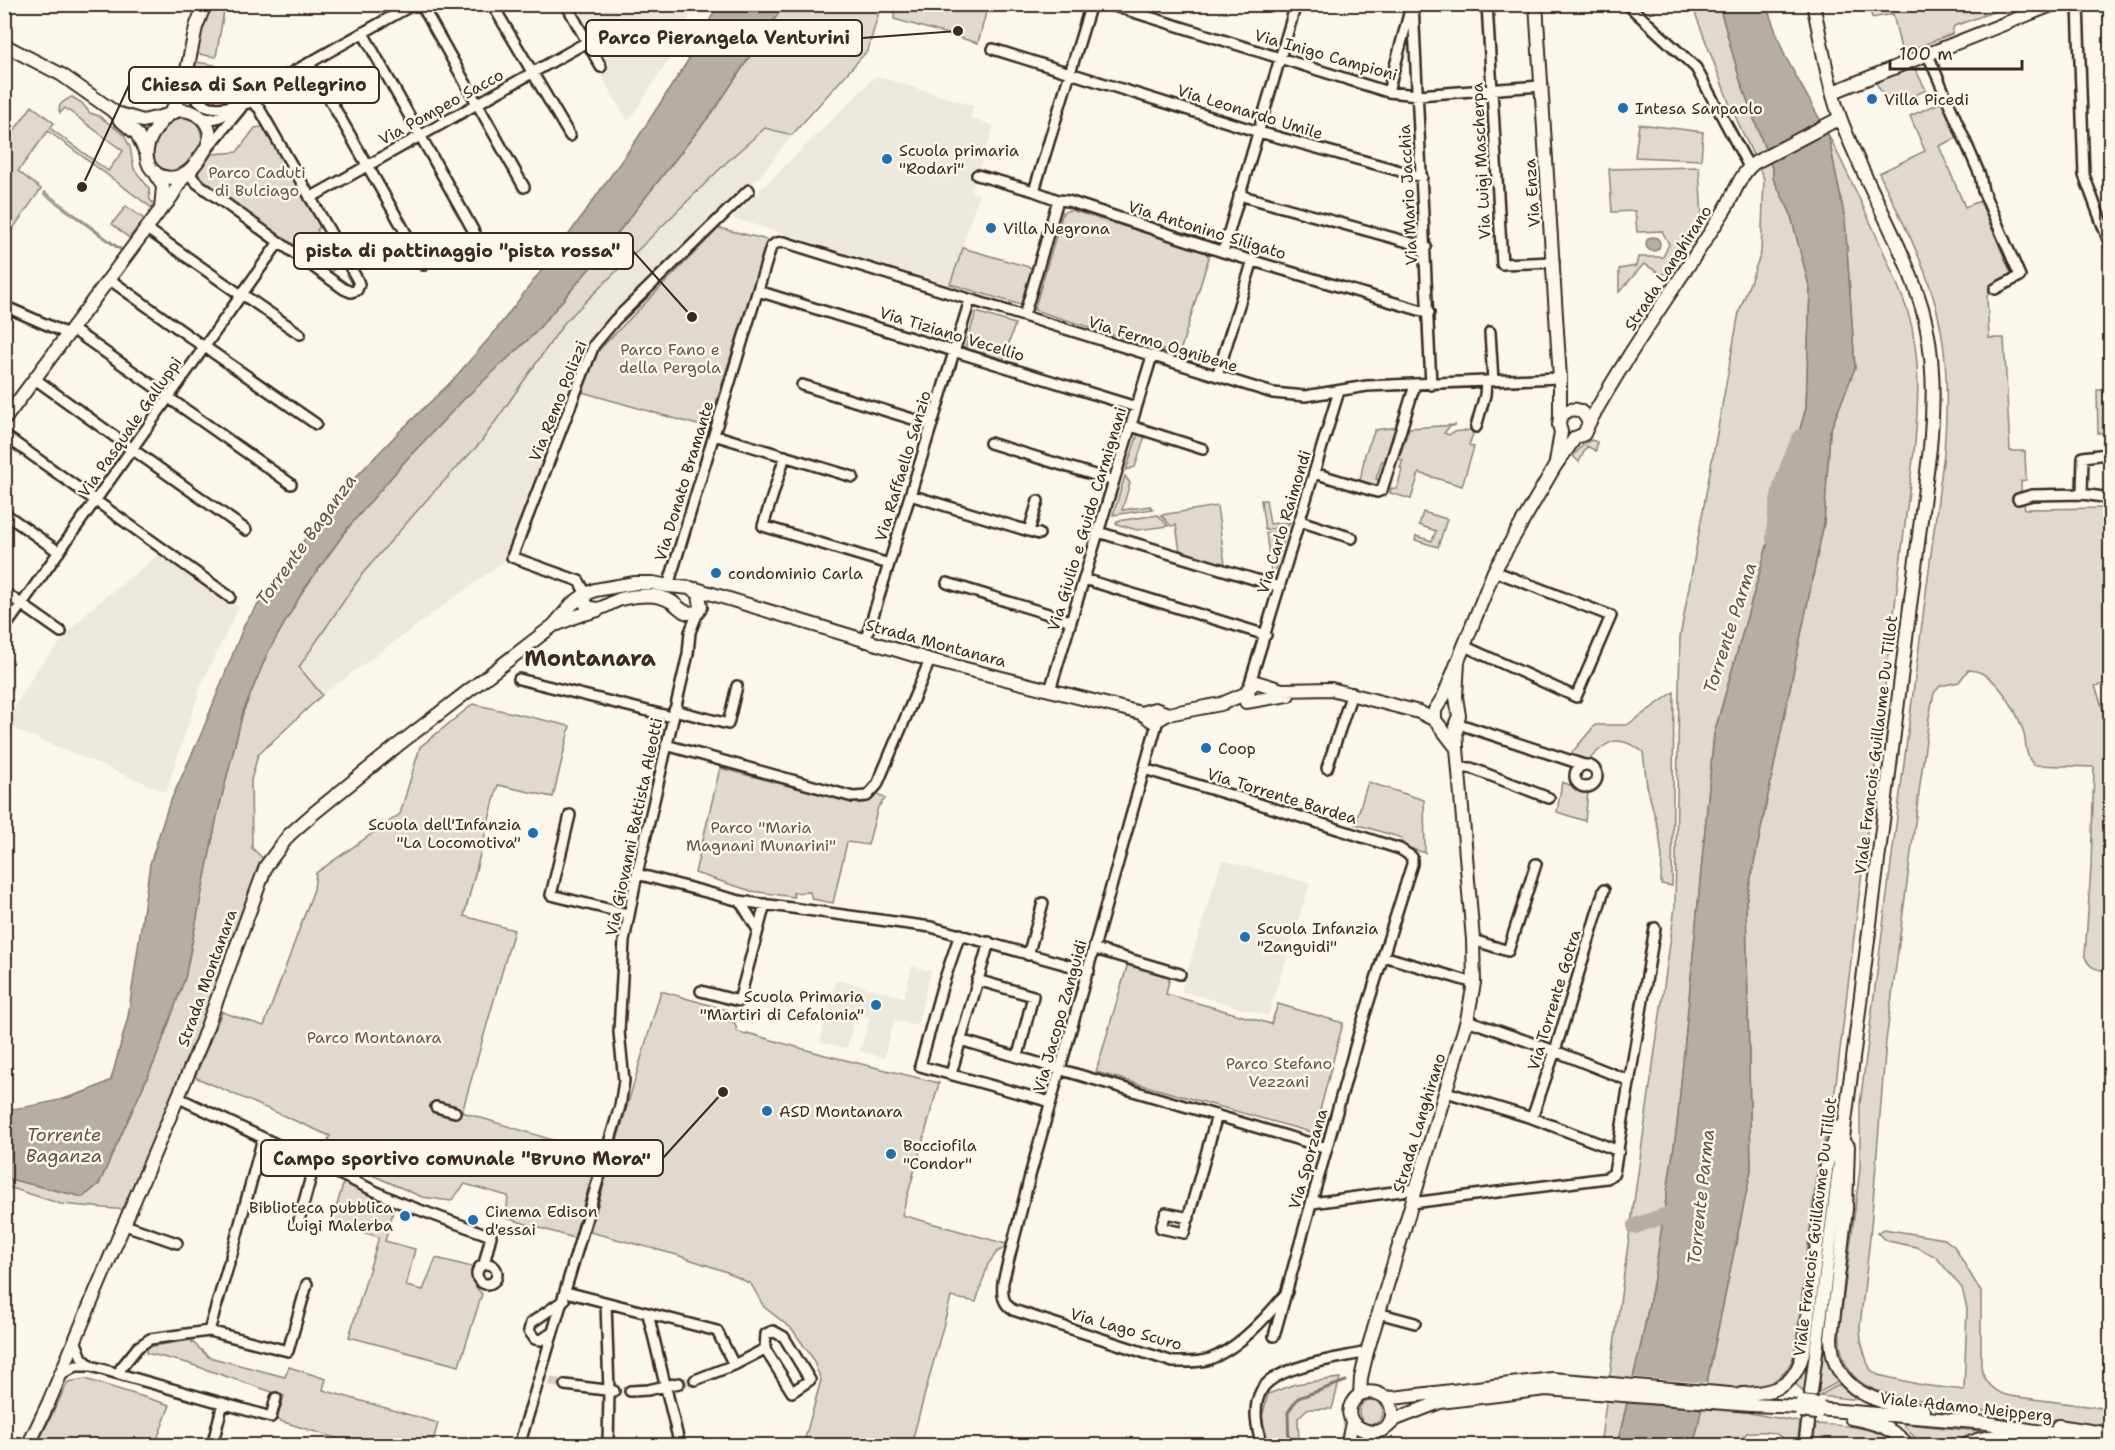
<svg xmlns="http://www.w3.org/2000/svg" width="2115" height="1450" font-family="'Shantell Sans',sans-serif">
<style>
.built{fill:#ede8dd}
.green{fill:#dfd9ce;stroke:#8d8276;stroke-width:1.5}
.water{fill:#b6aea2;stroke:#85796d;stroke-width:1.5}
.pier{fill:#fbf7ec}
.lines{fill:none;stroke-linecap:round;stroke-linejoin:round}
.stream{stroke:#85796d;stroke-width:3}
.river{stroke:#b6aea2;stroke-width:16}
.street-tunnel{stroke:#d5cec3;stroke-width:9;stroke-dasharray:9 4.5;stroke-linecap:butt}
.street-casing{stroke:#3b2a1e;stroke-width:14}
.secondary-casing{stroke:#3b2a1e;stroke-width:16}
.street{stroke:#fbf7ec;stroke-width:9}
.secondary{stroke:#fbf7ec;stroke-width:12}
.secondary-bridge-casing{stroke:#3b2a1e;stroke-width:16;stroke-linecap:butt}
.secondary-bridge{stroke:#fbf7ec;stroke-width:12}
.poi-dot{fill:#1f6fb2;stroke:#fbf7ec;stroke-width:2}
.labels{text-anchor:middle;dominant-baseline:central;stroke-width:5;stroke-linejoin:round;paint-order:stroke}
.street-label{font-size:16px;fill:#3b2a1e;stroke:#fbf7ec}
.poi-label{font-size:16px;fill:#3b2a1e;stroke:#fbf7ec;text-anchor:start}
.park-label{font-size:16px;fill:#64564a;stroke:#fbf7ec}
.water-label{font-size:18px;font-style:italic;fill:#605246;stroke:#fbf7ec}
.district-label{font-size:22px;font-weight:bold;fill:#3b2a1e;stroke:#fbf7ec}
.leader{fill:none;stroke:#3b2a1e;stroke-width:2}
.callout-dot{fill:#3b2a1e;stroke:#fbf7ec;stroke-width:2}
.callout{fill:#fbf7ec;stroke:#3b2a1e;stroke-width:2}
.callout-label{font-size:18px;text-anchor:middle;font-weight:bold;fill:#3b2a1e}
</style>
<rect width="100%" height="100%" fill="#fbf7ec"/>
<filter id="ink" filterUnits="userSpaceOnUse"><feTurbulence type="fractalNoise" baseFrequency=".0167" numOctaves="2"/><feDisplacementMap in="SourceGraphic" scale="12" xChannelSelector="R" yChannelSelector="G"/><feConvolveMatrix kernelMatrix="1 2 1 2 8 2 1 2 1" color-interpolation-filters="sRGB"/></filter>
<g filter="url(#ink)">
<path class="built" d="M561,5H692L684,37L628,122Z
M876,76L974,106L970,118L994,126L971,191L979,194L950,285L732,218Z
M765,128L792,135L762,174L586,343L507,559L322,695L298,667L363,573L430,496L481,442L565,322L730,159Z
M161,553L239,607L202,683L166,792L5,725L37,669L88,611Z
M1222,860L1310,883L1268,1016L1181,991Z
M912,966L931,971L917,1026L894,1020L884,1058L860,1051L870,1018L856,1014L847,1048L820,1042L836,980L904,997Z"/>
<path class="green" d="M211,5H225L216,57L197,54L203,26Z
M784,5H881L868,50L792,135L765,128L730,159L565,322L481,442L430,496L363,573L299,667L322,695L258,755L251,780L252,848L271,866L126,1210L61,1204L5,1186V1178L83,1197L99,1184L156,1058L185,978L217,816L243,712L268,652L303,591L347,529L406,460L464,399L534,334L595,262L717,106Z
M895,5V4L988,5L978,43L894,19Z
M1692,5H1719L1740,80L1773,171V178L1790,212L1810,289L1806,408L1714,734L1677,1126L1654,1279L1642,1340L1617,1445L1600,1446L1675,907L1680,637L1739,312L1761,253L1764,179L1730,105Z
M1869,5H1995L1996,11L1954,26L1952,34L1902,53L1893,14L1872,18Z
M196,62L215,65L211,92L218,105C192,104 193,82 196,62Z
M1914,67L1926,90L1890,107L1875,81Z
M72,97L82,103L90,113L99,116L124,135L130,147L134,169L149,188L150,200L154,204L152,208L48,131L18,171L41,189L5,240V143L32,106L54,123L50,128L108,171L123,151L65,108L60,113C56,104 66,100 72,97Z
M1942,102L1957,138L1939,146L1965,207L1980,201L2011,273L1992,285L1987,297L1989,338H2004L2010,451H2025L2026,480L2021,481V491L2025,509L2110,508V683L2095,686L2110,729V972C2099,970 2088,969 2085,956L2091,868L2094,767L2034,765C2024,756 2027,742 2023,730C2015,708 1995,670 1968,670L1959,682L1940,686L1934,693L1929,717L1886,1041L1870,1238L1860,1326L1861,1341L1867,1362L1871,1370L1878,1375L1922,1385L1964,1390L1967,1309L1962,1288L1936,1257L1916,1247L1888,1241L1877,1233L1884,1229L1944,1239L1954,1246L1981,1292V1367C1984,1382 1995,1393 2010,1396L2110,1409V1428L1946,1406L1942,1403C1890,1395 1835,1395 1840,1326L1860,1169V1104L1944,453C1948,398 1949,343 1931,290C1918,249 1897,211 1879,173L1925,151L1910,116Z
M184,117C197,120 202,128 202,141C193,161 175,185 155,162L153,145C160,132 168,118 184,117Z
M1639,124L1703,132L1701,160L1635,157Z
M266,126L314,209L312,211L319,224H322L317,230L339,267L330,272L320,265L318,267L199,182L198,173L212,154L237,152L255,128Z
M1828,134C1850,178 1871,222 1890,267C1899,289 1909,310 1913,333C1920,369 1918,406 1915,443L1833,1107L1817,1171L1795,1352C1788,1375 1774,1385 1751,1388L1749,1413L1800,1422L1797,1445H1787C1783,1430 1760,1431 1747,1433L1736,1445L1690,1446L1696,1435L1751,1170L1746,902L1824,523L1830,431L1855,368L1845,220Z
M1699,167L1702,218L1663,275L1644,264L1619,292V269L1636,266L1638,257H1663L1669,244L1662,231L1637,232L1635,211L1612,212L1609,169Z
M45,192L121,249L120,250L44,194Z
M126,206L144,219L129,238L112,224Z
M1071,210L1204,251L1209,257L1179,355L1034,310L1063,212Z
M719,228L768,240L708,428L582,392L598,351Z
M963,248L1032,268L1021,305L950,284Z
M976,312L1015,324L1004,359L965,348Z
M2097,390H2110V433H2098Z
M1456,425L1449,427L1444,433L1449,435L1453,432L1471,430L1473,434L1469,445L1474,447L1462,486L1419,473L1411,499L1390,493L1391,488L1397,489L1402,469L1400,468L1403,460L1399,459L1409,428Z
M1396,427L1399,428L1393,446H1391L1385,462L1382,461L1376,479L1382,481L1380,485L1375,487L1373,485L1360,481L1365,454L1375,430Z
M1138,434L1145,436L1135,467L1126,470Z
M1591,440L1597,442L1596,451L1587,446L1579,462L1573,456L1584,444Z
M1125,476L1130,483L1122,510L1150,506L1153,509L1113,515Z
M1261,500H1266L1270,524L1290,522L1288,526L1265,530Z
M1217,506L1225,565L1180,551L1176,525L1171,526L1161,515Z
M1423,512L1447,519L1438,547L1415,540L1416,536L1432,541L1436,531L1419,525Z
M1158,515L1168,526L1137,530L1116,524L1117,521Z
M1278,531L1286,533L1272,579L1266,533Z
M1674,692L1672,886L1661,884L1662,857L1659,832L1647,786L1643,752C1619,734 1608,739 1589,760L1570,755L1595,725H1627Z
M473,704L570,726L553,797L498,785L464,916L514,930L462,1112L588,1151L586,1158L596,1161L574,1238L506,1218L508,1196L465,1184L451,1201L422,1197L322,1153L330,1136L195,1077L222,1012L264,1026L314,889L316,873L400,814L420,747Z
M720,768L854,803H863L878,794L885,799L878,807L868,845L847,842L833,903L812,899L810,892L793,893L794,897L751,891L695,873Z
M1368,782L1424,800L1425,853L1400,845L1402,838L1355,824Z
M1562,782L1588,792L1585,821L1557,812Z
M1128,963L1170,976L1166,994L1271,1024L1278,1004L1343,1023L1314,1133L1096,1072Z
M661,991L730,1011L728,1021L735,1023L737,1031L746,1035L747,1033L825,1055L939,1083L902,1215L1010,1245L997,1252L988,1264L976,1302L951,1297L911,1445L803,1446L821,1380L812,1357L792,1329L764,1307L751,1284L727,1272L677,1255L590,1232Z
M344,1181L395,1204L385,1241L415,1249L406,1286L423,1290L436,1258L472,1267C471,1280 473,1285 482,1294L459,1366L349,1337L379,1237L332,1222Z
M1828,1319L1840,1381L1818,1393Z
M190,1340L209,1357L285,1377L289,1367L326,1379L323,1390L438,1423L432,1445H358L277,1420L284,1396L187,1363L146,1353L148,1347Z
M1810,1345L1804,1392H1803L1794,1382Z
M1340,1378L1332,1409H1307L1298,1418L1299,1445H1269L1262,1417L1268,1394L1295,1384Z
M85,1379L170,1405L155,1445H37L68,1382Z
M1842,1383L1862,1400L1819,1396Z
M1359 1412a12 12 0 1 1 24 0a12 12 0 1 1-24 0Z
M1816,1424C1846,1426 1876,1425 1900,1446H1813Z
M1905,1424L1979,1431L1981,1432L1956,1445H1922L1904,1426Z
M1994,1439L2084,1445L1973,1446Z"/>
<path class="water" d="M718,5H784L717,106L595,262L534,334L464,399L406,460L347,529L303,591L268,652L243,712L217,816L185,978L156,1058L99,1184L83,1197L5,1178V1110C41,1105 78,1098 111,1080L128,1017L150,864L168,807L202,732L245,623L329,505L399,432L451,382L492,335L567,237L637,139L687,62Z
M1719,5H1766L1785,56L1828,134L1845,220L1855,368L1830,431L1824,523L1746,902L1751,1170L1696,1435L1690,1445L1617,1446L1642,1340L1654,1279L1677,1126L1714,734L1806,408L1810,289L1790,212L1773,178V171L1740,80Z
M1646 244a7 7 0 1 1 14 0a7 7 0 1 1-14 0Z"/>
<path class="pier" d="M1630,1377L1709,1383L1704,1409L1624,1402Z"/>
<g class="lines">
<path class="stream" d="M1289,1446L1288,1412L1298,1398L1346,1381"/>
<path class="river" d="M1774,539C1775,497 1784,475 1800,437
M1635,1226L1670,1214L1684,1207"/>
<path class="street-tunnel" d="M550,1381L565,1385
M679,1383L695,1380"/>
<g class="street-casing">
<path id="street" d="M421,4L524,187
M492,4L570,136
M566,4L601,67
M1108,4L1388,92L1418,95L1541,86
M1413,4L1431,385
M1487,4L1502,264L1554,262
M1627,4L1696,68L1749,167
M2078,4L2084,175L2110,245
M363,33L478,239
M993,49L1259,132L1422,177
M1928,55L1980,175L1983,191L2020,276L1995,289
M309,63L424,265
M190,83C193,108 214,111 234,105
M1388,92L1410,10
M201,117C220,124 231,109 245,99L414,4
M208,148L241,108
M193,167L191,176L197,183L344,289L351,292L357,290L359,284L357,279L259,108L252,102L245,104
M977,175L1034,191L1058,200L1068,201L1223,252L1429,313
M1034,191L1091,4
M1239,195L1426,247
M310,198L587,42
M147,229L241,295
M1223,252L1296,4
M109,279L204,347
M758,291L1136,407
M242,294L300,334
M4,306L68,334
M1024,316L1058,200
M72,329L169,397
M1490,332L1493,381
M205,347L316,424
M1217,376L1253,260
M35,379L132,449
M802,385L932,425
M169,398L291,484
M1131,426L1203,449
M1476,427L1485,395L1486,382
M4,435L230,597
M714,435L853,477
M990,443L1114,481
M132,449L246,530
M2107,454L2083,457L2082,494L2110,498
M785,456L763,526L889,564
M1314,473L1377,492L1382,490L1415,385
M910,495L1039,534
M2018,499L2032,495L2082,494
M4,513L59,552
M1300,521L1352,538
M1029,531L1038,501
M1098,532L1280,587
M1084,579L1266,635
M947,583L1071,621
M668,586L771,247L776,243L784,242L1273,393L1305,396L1367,386L1560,378
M4,592L61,632
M586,594L579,581L512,557L594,345L615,320L749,190
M4,629L279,242
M865,642L970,300
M1464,646L1576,697L1611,616L1494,571
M519,679L672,717
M1249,686L1339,391
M1050,690L1152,356
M674,710L728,724L737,686
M1158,720L1031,1172L1003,1282C1002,1294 1002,1303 1013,1310L1173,1362C1185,1362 1198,1363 1210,1359C1239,1348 1268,1316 1287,1292
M1456,723L1584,765
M666,745L853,797L867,796L877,785L930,660
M1575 776a11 11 0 1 1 22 0a11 11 0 1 1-22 0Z
M1327,768L1352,693
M1459,768H1471L1549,798
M1144,769L1244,799L1400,849L1412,857V864L1359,1033L1274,1336
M570,815L551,895L628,914
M637,874L740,901L931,927L1089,971
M740,901L758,930
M960,934L942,987L920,1066L1051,1102
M1473,940L1508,951L1536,864
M1095,949L1180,974
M1028,955L1043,903
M1383,956L1474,983
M977,980L1033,996L1018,1056
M701,991L739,1001L765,904
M1467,1020L1555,1051L1630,1081
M960,1040L1327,1148
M951,1074L989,942
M1446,1092L1532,1118L1619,1151
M179,1098L398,1202L491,1236L484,1264
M436,1107L455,1112
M1532,1118L1555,1051L1604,890
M1312,1203L1416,1189
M1412,1203L1607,1178L1614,1173L1655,928
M1189,1218L1166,1213L1161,1228L1184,1233L1217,1115
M299,1220L315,1162
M125,1225L177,1243
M231,1257L263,1138
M477 1274a10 10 0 1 1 20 0a10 10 0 1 1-20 0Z
M566,1292L717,1331L734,1365
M606,1303L609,1391L608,1446
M1378,1313L1415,1323
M648,1314L680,1446
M209,1331L229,1263
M773,1331L784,1337L810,1380L792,1392L765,1349L766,1334Z
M553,1332L541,1340L535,1339L529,1331L531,1323L564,1300
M75,1340L82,1358L91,1366
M119,1374L271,1417L276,1398
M59,1376L76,1366H91L119,1374L121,1368L138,1347L150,1339L209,1331L288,1351L307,1284
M695,1380L734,1365L765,1349
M565,1385L614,1391
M630,1391L648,1390L679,1383
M212,1446L223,1403
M519,1446L620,1106L624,1081L619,1032L624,941L637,874L688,654L690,632L698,612
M1262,1446C1257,1429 1252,1408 1261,1391C1273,1366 1342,1358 1367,1352"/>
</g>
<g class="secondary-casing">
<path id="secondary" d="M1536,4L1560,378V417L1559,425L1561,432L1556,462
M4,45L62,75L116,113L143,121L168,115
M1833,92L2054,4
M181,110C194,111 205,117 209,130C212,144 203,153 196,163C172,196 127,169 156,129C163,119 169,112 181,110Z
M170,113L182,94L196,27L205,4
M119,119L137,134L145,151
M155,172L163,187L161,209
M1560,417C1572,405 1583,408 1589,423
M4,420L161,209C174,199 176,184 187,173
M635,583H653L668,586L691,588L699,594L701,607L698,612L688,613C681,611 678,606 672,602C659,593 639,595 625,598C610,600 600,616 586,605L584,598L586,594L595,590Z
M696,589L930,660L1141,713L1154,722L1168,714L1221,704L1247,693
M558,624L577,616L598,610
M1252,700L1249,697L1248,689L1256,682L1282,690L1331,689L1419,712L1435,720L1456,747
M1246,702L1288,695
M1141,713L1155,709L1168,714
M1435,720V710L1444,696L1494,571L1555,466L1575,438L1584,434L1589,423C1629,350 1679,282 1724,211C1734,196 1740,172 1756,162L1840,118
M1848,1146L1846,1209L1831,1338C1832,1393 1878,1403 1923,1410
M1811,1392L1930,448C1934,401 1935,354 1922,308C1902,242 1865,184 1841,120C1827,83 1822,43 1813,4
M1360,1394C1375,1389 1394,1396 1392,1416C1386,1450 1325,1423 1360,1394L1361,1378L1367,1352L1467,1020L1474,983L1473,940L1457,748L1456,723L1459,716L1456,697L1458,662
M1742,1394C1776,1393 1797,1386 1804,1348L1827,1163L1839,1127
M1385,1397L1393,1398L1552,1379L1730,1394L1750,1398
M1817,1409L1987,1423L2110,1443
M1851,1418C1874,1422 1893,1428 1909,1446
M2058,1426L2110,1434
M1387,1427L1396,1419L1440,1402L1546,1389L1750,1405L1801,1407
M28,1446L48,1404L201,1043L266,866L289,835L314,813L398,745L554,625L572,604L586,594
M1347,1446L1352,1423
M1805,1446L1808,1423
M1964,1446C1988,1432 2012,1436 2038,1438"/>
</g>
<use href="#street" class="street"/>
<use href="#secondary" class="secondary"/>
<g class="secondary-bridge-casing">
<path id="secondary-bridge" d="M1802,1402L1818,1404
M1801,1411L1817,1413"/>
</g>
<use href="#secondary-bridge" class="secondary-bridge"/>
</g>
</g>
<g class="poi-dot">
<circle cx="1872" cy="99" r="6"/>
<circle cx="1623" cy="108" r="6"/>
<circle cx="887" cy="159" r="6"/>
<circle cx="991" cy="228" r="6"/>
<circle cx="716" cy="573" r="6"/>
<circle cx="1206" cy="748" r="6"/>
<circle cx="533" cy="833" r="6"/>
<circle cx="1245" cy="937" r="6"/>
<circle cx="876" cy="1005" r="6"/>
<circle cx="767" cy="1111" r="6"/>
<circle cx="891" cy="1154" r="6"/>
<circle cx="405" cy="1216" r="6"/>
<circle cx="473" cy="1220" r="6"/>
</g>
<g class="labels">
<g class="street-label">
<text transform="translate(1326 55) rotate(16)">Via Inigo Campioni</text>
<text transform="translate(441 107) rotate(-29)">Via Pompeo Sacco</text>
<text transform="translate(1250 112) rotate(17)">Via Leonardo Umile</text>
<text transform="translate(1481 161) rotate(-93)">Via Luigi Mascherpa</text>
<text transform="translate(1532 193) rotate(-94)">Via Enza</text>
<text transform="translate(1408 195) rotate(-93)">Via Mario Jacchia</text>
<text transform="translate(1207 230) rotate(17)">Via Antonino Siligato</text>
<text transform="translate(1668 268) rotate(-57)">Strada Langhirano</text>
<text transform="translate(952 334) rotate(17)">Via Tiziano Vecellio</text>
<text transform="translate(1163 344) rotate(17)">Via Fermo Ognibene</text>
<text transform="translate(558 401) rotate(-68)">Via Remo Polizzi</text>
<text transform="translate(130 427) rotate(-55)">Via Pasquale Galluppi</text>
<text transform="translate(903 466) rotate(-73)">Via Raffaello Sanzio</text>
<text transform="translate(684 481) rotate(-73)">Via Donato Bramante</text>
<text transform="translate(1087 519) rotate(-73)">Via Giulio e Guido Carmignani</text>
<text transform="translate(1284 522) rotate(-73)">Via Carlo Raimondi</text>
<text transform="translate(936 643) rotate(15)">Strada Montanara</text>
<text transform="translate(1876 745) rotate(-83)">Viale Francois Guillaume Du Tillot</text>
<text transform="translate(1282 796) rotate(17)">Via Torrente Bardea</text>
<text transform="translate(634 827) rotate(-78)">Via Giovanni Battista Aleotti</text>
<text transform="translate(207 978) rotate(-70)">Strada Montanara</text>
<text transform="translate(1554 1000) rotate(-73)">Via Torrente Gotra</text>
<text transform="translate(1060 1016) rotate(-74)">Via Jacopo Zanguidi</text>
<text transform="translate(1419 1123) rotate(-73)">Strada Langhirano</text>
<text transform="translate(1308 1159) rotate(-74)">Via Sporzana</text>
<text transform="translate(1815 1227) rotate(-83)">Viale Francois Guillaume Du Tillot</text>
<text transform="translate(1126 1329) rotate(16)">Via Lago Scuro</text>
<text transform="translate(1966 1407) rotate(6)">Viale Adamo Neipperg</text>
</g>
<g class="poi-label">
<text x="1884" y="99">Villa Picedi</text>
<text x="1635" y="108">Intesa Sanpaolo</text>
<text x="899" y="150">Scuola primaria<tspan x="899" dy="18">"Rodari"</tspan></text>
<text x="1003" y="228">Villa Negrona</text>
<text x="728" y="573">condominio Carla</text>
<text x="1218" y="748">Coop</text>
<text x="521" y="824" text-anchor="end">Scuola dell'Infanzia<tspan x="521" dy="18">"La Locomotiva"</tspan></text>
<text x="1257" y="928">Scuola Infanzia<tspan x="1257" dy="18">"Zanguidi"</tspan></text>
<text x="864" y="996" text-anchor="end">Scuola Primaria<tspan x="864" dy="18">"Martiri di Cefalonia"</tspan></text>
<text x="779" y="1111">ASD Montanara</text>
<text x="903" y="1145">Bocciofila<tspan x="903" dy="18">"Condor"</tspan></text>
<text x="393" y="1207" text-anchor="end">Biblioteca pubblica<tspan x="393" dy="18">Luigi Malerba</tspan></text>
<text x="485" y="1211">Cinema Edison<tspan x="485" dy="18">d'essai</tspan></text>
</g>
<g class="park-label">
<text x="257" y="172">Parco Caduti<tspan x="257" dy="18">di Bulciago</tspan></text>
<text x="670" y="349">Parco Fano e<tspan x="670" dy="18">della Pergola</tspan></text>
<text x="761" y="827">Parco "Maria<tspan x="761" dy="18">Magnani Munarini"</tspan></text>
<text x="374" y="1037">Parco Montanara</text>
<text x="1279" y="1063">Parco Stefano<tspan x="1279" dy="18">Vezzani</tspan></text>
</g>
<g class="water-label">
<text transform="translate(306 540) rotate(-54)">Torrente Baganza</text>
<text transform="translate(1730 628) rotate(-72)">Torrente Parma</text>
<text x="64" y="1135">Torrente<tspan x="64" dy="21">Baganza</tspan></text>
<text transform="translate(1701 1197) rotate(-84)">Torrente Parma</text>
</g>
<g class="district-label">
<text x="590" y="658">Montanara</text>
</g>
</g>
<path class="leader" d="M958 31L862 38M82 187L129 85M692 317L633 251M723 1092L663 1158"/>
<g class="callout-dot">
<circle cx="958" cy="31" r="6"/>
<circle cx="82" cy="187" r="6"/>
<circle cx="692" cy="317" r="6"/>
<circle cx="723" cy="1092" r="6"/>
</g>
<g class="callout">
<rect x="586" y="20" width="276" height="36" rx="6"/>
<rect x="129" y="67" width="250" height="36" rx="6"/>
<rect x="294" y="233" width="339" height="36" rx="6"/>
<rect x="261" y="1140" width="402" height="36" rx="6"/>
</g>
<g class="callout-label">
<text x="724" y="44">Parco Pierangela Venturini</text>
<text x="254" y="91">Chiesa di San Pellegrino</text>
<text x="463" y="257">pista di pattinaggio "pista rossa"</text>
<text x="462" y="1165">Campo sportivo comunale "Bruno Mora"</text>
</g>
<rect width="2115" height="1450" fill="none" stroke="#fbf7ec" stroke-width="24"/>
<rect x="12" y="12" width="2091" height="1426" fill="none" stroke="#3b2a1e" stroke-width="2" filter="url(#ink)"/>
<path d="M1890 60v9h132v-9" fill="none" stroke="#3b2a1e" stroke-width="3"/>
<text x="1899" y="60" font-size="18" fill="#3b2a1e" stroke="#fbf7ec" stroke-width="4.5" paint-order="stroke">100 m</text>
</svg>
